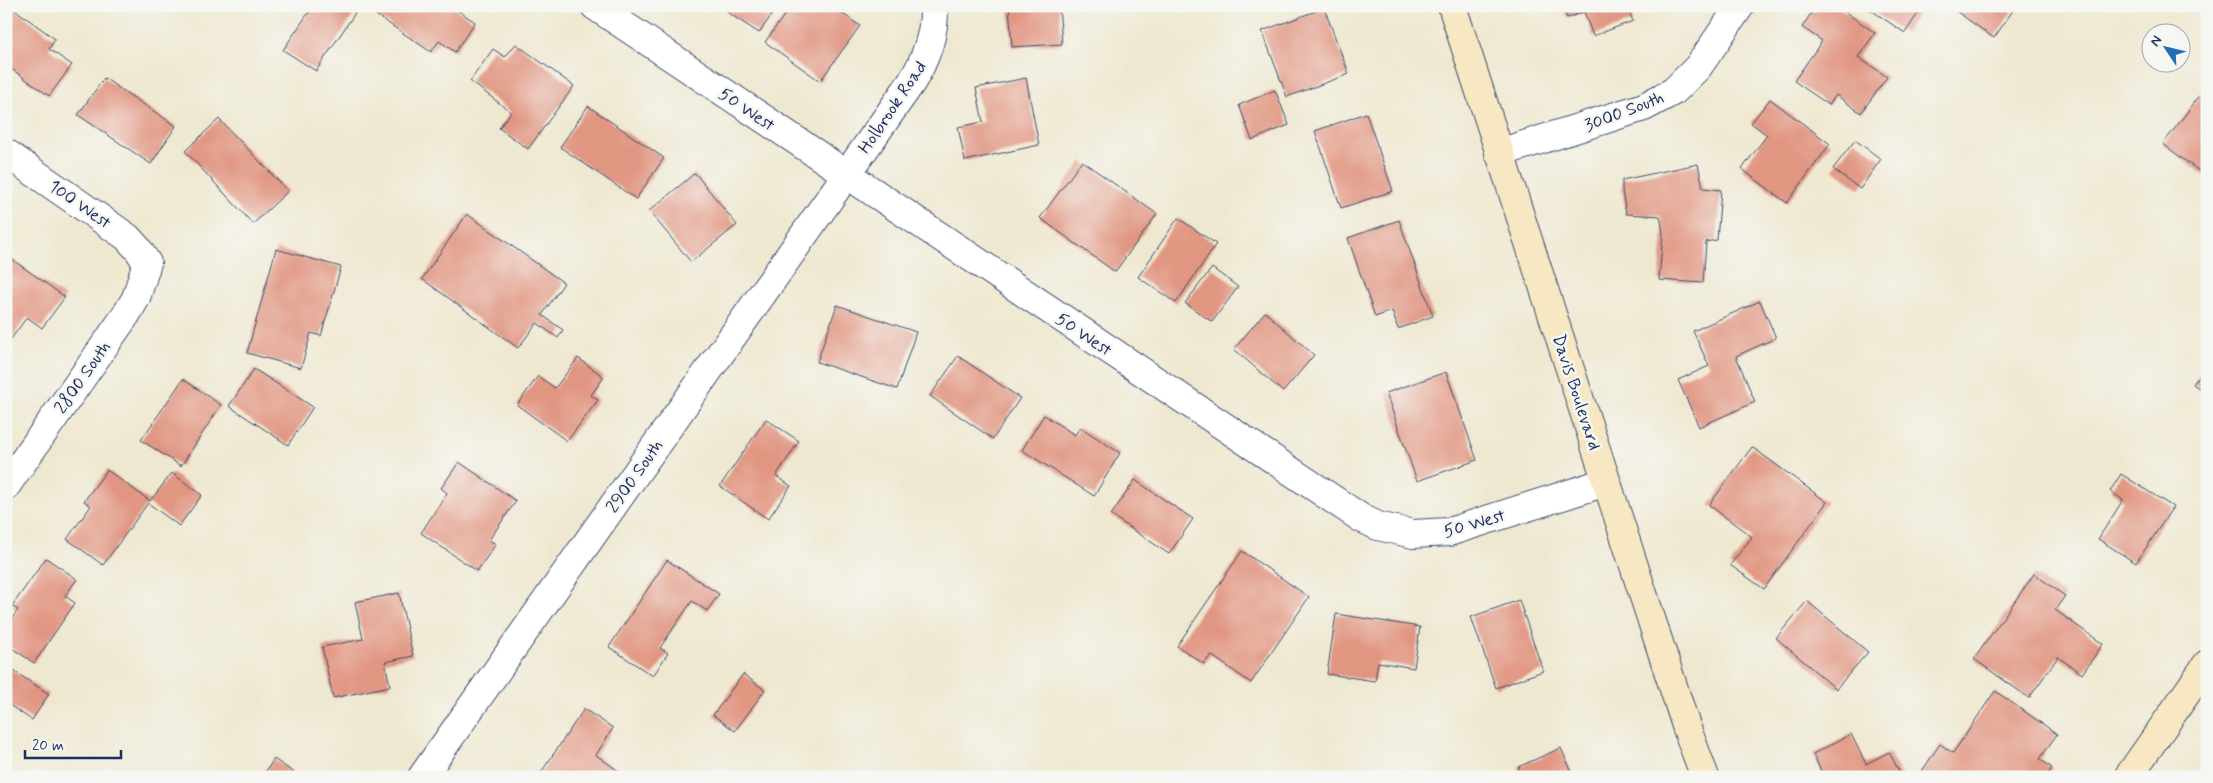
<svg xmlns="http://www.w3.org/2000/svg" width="2213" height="783" font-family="Mynerve,sans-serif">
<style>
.building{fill:#e19682}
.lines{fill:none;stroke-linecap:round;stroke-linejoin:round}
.street-casing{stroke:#3b4b6f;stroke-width:30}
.secondary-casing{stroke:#3b4b6f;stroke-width:30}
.street{stroke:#fff;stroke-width:28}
.secondary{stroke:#f7e8c3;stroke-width:28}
.labels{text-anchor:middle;stroke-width:5;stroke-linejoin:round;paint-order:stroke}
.street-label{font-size:18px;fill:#1b2f5e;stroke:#f6f6f2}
</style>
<rect width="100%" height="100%" fill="#f6f6f2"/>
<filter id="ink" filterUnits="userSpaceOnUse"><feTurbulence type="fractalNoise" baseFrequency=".02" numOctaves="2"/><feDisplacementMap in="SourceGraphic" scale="10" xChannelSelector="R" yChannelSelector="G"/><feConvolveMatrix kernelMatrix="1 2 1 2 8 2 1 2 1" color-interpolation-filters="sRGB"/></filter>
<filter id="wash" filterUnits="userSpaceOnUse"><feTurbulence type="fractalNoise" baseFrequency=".0096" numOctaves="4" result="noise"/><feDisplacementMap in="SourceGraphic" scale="20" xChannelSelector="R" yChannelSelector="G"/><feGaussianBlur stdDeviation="1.12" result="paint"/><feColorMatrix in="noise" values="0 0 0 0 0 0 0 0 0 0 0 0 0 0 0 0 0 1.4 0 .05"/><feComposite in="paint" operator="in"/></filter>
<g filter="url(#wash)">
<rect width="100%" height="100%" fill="#efe8d0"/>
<g id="blocks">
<g class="building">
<path d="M6 6H10L55 39 49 49 72 65 49 96 6 65Z"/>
<path d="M313 6H345L355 13 316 71 283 50Z"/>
<path d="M382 6H451L475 22 455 52 439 41 431 52 376 15Z"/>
<path d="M731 6H778L759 33 727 12Z"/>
<path d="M791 6H832L860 26 820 81 765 42Z"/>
<path d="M1009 6H1059L1062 44 1012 47Z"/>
<path d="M1562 6H1627L1633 21 1593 36 1584 12 1567 18Z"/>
<path d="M1816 6H1837L1875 33 1858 57 1887 77 1861 113 1836 95 1829 105 1794 81 1822 41 1802 27Z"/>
<path d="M1865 6H1923L1905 33Z"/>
<path d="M1956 6H2016L1994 38 1953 9Z"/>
<path d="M1324 8 1349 74 1287 97 1262 31Z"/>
<path d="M516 44 574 86 528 149 499 128 511 112 470 81 493 49 505 57Z"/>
<path d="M104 78 176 126 151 164 78 115Z"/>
<path d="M1026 78 1039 145 965 161 958 127 983 122 976 88Z"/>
<path d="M2207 86V177L2163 144Z"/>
<path d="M1275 90 1289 125 1252 140 1239 105Z"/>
<path d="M1770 99 1830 144 1787 203 1742 169 1767 135 1751 123Z"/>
<path d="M588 106 664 158 636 199 560 147Z"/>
<path d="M1366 113 1393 191 1341 208 1315 131Z"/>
<path d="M219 119 288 191 253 224 185 151Z"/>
<path d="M1855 140 1881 159 1860 189 1833 169Z"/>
<path d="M1082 161 1157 214 1115 272 1040 218Z"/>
<path d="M1698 164 1703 188 1721 190 1717 240 1706 242 1703 283 1659 280 1663 232 1660 216 1626 214 1622 191V180Z"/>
<path d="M695 173 737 225 691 262 649 211Z"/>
<path d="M467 214 564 283 542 315 563 330 558 338 537 323 518 348 422 279Z"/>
<path d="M1178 218 1216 244 1176 303 1138 277Z"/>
<path d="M1399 220 1433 316 1398 329 1392 311 1375 317 1348 238Z"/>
<path d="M276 249 341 267 321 336 311 333 301 368 247 353Z"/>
<path d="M6 255 65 297 42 328 27 317 6 346Z"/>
<path d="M1212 268 1238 287 1212 322 1185 303Z"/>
<path d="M1760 301 1776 338 1736 356 1755 402 1699 427 1678 380 1709 366 1693 331Z"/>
<path d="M837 305 916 332 897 389 817 362Z"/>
<path d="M1265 312 1314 355 1283 392 1234 349Z"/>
<path d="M958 356 1020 398 993 439 930 396Z"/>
<path d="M578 358 604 377 591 395 598 400 567 441 517 405 538 376 555 388Z"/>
<path d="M2207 366V393L2193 384Z"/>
<path d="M254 369 313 407 288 445 229 406Z"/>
<path d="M1446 372 1477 460 1417 481 1386 393Z"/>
<path d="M183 379 221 405 181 466 141 440Z"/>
<path d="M1044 415 1075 435 1080 427 1120 453 1094 496 1022 450Z"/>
<path d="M766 419 799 441 776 476 791 486 768 519 720 486Z"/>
<path d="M1752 447 1827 502 1764 589 1730 565 1752 537 1709 505Z"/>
<path d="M459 462 516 501 489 540 496 544 477 571 421 533 447 493 441 488Z"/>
<path d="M107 470 150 501 172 473 202 495 179 526 148 503 103 565 67 539 91 506 84 501Z"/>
<path d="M2121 474 2173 507 2136 563 2098 539 2123 500 2110 491Z"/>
<path d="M1135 480 1193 519 1169 554 1111 515Z"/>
<path d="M1242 551 1309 597 1251 683 1211 655 1204 664 1177 646Z"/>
<path d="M46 558 77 579 65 596 75 603 34 663 6 644V627L18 610 12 606Z"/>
<path d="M667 560 719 594 707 611 692 601 660 648 668 653 653 676 609 647Z"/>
<path d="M2034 574 2065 596 2055 610 2103 644 2082 674 2058 657 2029 698 1974 659Z"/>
<path d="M399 593 413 656 385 662 390 686 333 698 322 647 363 639 355 602Z"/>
<path d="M1519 600 1543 671 1496 688 1471 617Z"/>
<path d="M1807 601 1868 652 1836 689 1776 638Z"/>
<path d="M1336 614 1420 627 1414 668 1378 662 1375 681 1327 674Z"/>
<path d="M6 666 49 694 32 720 6 703Z"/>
<path d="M743 674 765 690 735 731 713 715Z"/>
<path d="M1995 691 2057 734 2040 759 2052 768 2046 777H1924L1920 774 1940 744 1953 753Z"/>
<path d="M584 709 613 728 596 755 627 777H538Z"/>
<path d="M1851 734 1866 764 1889 752 1902 777H1824L1813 754Z"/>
<path d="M1561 748 1574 777H1523L1518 767Z"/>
<path d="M274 759 300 777H262Z"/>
</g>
</g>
</g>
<g filter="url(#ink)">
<use href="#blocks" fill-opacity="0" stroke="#3b4b6f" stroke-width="1"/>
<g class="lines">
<g class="street-casing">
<g id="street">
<path d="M595 6 1361 518 1378 526 1413 534 1449 532 1606 482"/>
<path d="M6 153 127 237 138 249 147 263 136 298 126 315 6 486"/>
<path d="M1499 153 1644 107 1674 91 1698 67 1740 6"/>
<path d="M422 777 911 83C926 59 935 35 934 6"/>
</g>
</g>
<g class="secondary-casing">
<g id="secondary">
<path d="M1452 6 1686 726 1705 777"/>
<path d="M2128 777 2207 664"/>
</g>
</g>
<use href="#street" class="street"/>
<use href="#secondary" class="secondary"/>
</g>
</g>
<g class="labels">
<g class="street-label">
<text transform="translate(892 107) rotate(-56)" y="6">Holbrook Road</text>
<text transform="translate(747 109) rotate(34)" y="6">50 West</text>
<text transform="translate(1624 111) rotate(-21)" y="6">3000 South</text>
<text transform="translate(80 204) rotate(35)" y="6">100 West</text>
<text transform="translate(1084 334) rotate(34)" y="6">50 West</text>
<text transform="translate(82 377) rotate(-55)" y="6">2800 South</text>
<text transform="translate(1577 392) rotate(72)" y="6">Davis Boulevard</text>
<text transform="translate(634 476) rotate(-55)" y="6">2900 South</text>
<text transform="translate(1474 523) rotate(-16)" y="6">50 West</text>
</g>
</g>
<rect width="2213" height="783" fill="none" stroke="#f6f6f2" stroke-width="25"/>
<g transform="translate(2166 48) rotate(305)"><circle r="24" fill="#f6f6f2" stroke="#9ea6b7"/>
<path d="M0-4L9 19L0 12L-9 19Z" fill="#1f6fb2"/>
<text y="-8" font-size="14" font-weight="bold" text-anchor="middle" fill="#1b2f5e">N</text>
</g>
<path d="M25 750v8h96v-8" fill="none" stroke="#1b2f5e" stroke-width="2.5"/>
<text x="32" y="750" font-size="15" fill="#1b2f5e" stroke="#f6f6f2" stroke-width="4" paint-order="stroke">20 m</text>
</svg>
